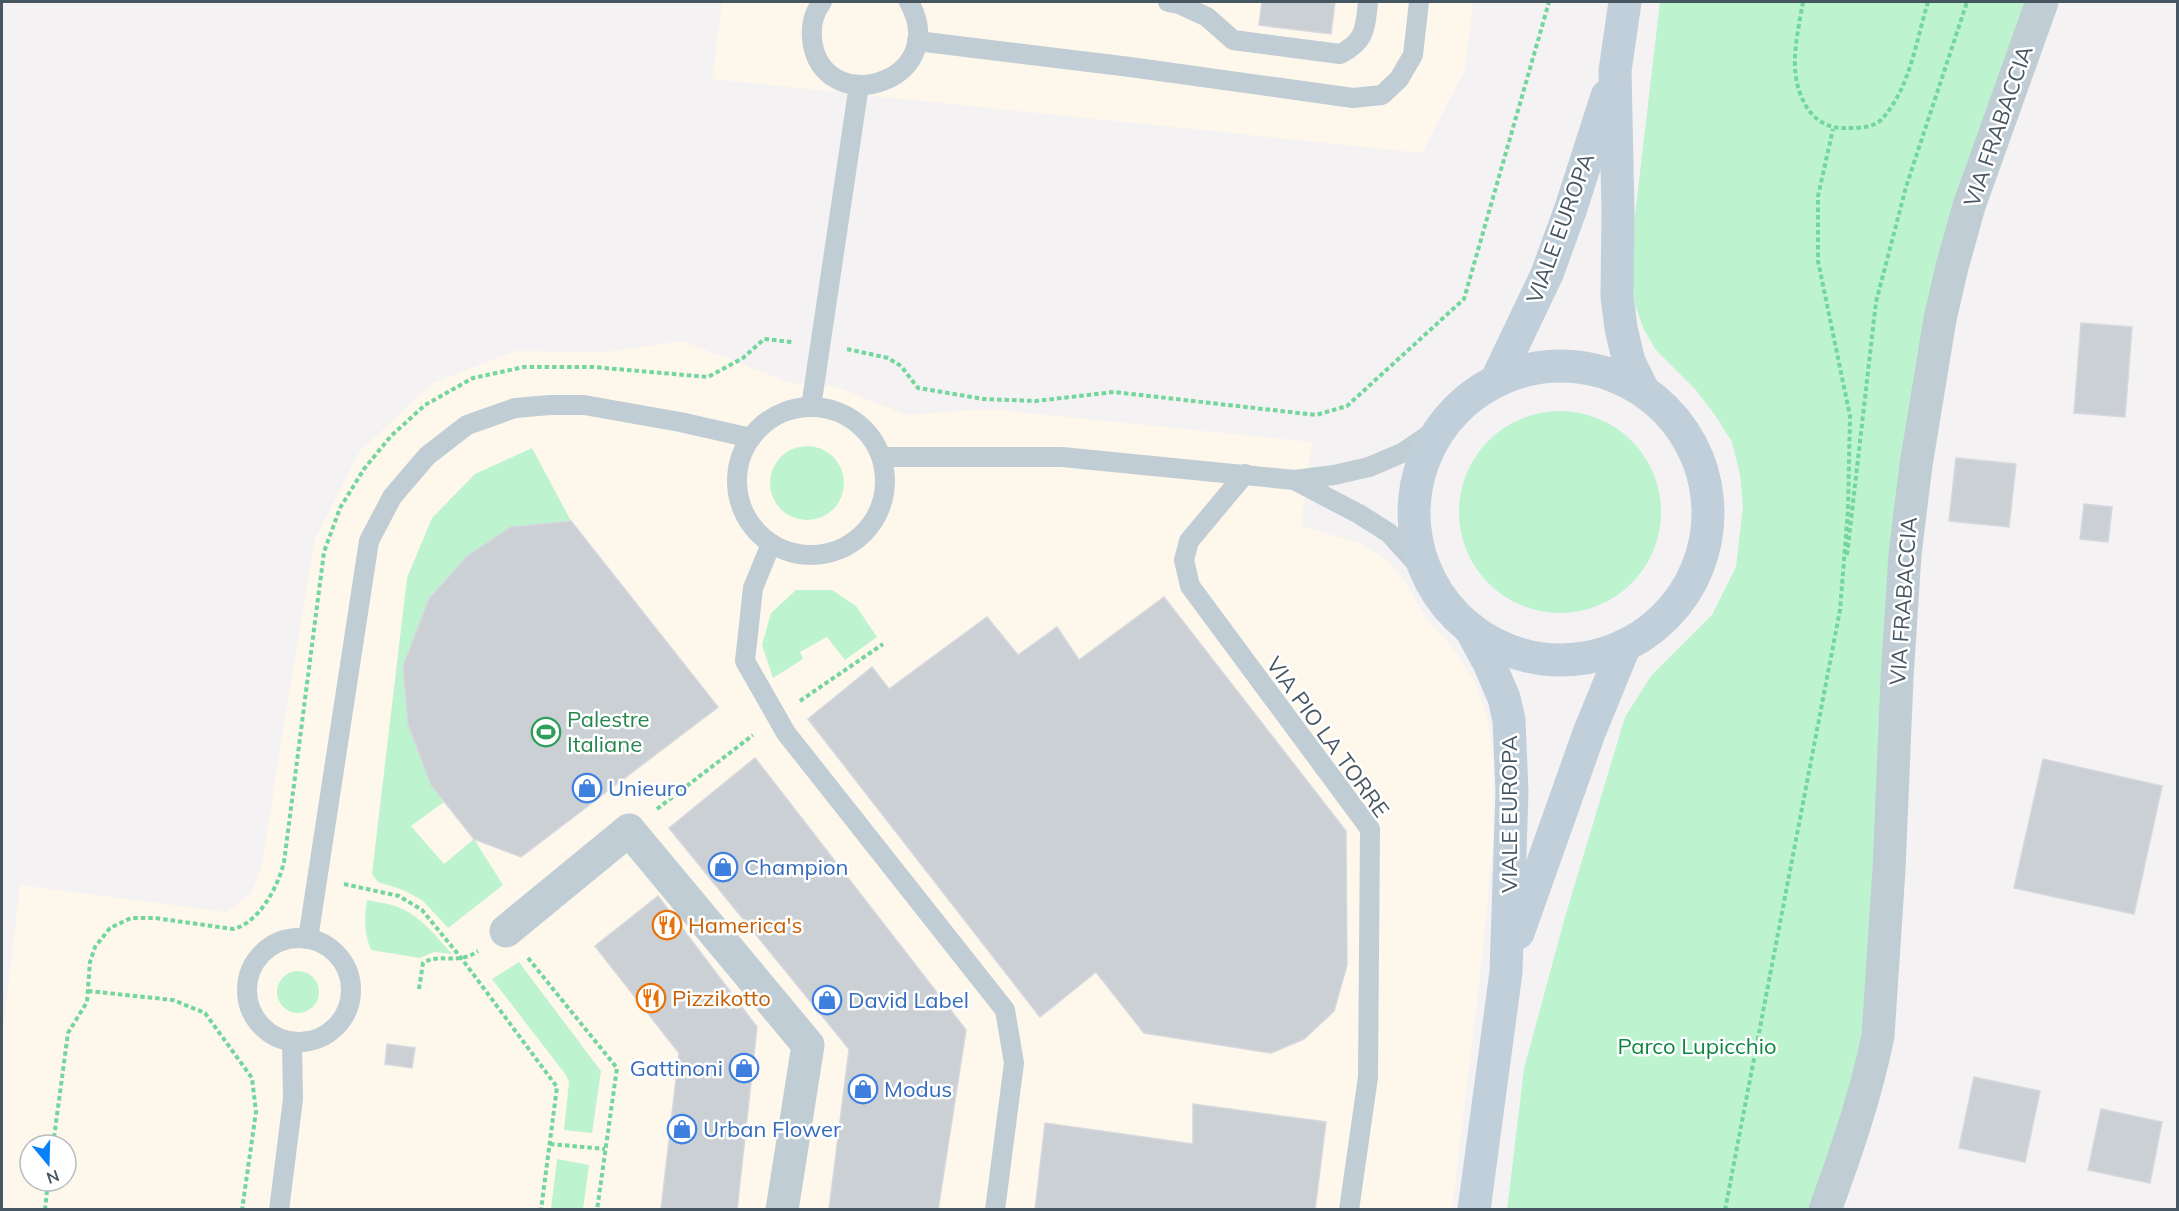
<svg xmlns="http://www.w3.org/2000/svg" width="2179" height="1211" font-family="Mulish,sans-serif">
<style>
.commercial{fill:#fef7ec;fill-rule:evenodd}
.green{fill:#bdf4cf}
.building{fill:#cbd0d4;stroke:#d5d8de;stroke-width:1.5}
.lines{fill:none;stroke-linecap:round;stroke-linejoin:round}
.path{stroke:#72d69d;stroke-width:4;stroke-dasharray:4.5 3;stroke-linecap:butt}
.lane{stroke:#c1cdd4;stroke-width:20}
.street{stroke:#c1cdd4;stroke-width:33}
.secondary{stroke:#c1cfda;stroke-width:33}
.labels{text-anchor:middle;stroke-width:5;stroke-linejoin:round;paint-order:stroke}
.street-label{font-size:22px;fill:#475761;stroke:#fff}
.leisure-label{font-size:22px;fill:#27864d;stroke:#fff;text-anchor:start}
.shop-label{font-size:22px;fill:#366cbe;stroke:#fff;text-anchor:start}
.food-label{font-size:22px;fill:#c56008;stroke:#fff;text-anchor:start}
.park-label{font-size:22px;fill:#0e8641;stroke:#fff}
</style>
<rect width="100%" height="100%" fill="#f4f2f2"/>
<g class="commercial">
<path d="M722 2H1473L1465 70 1422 153 712 79Z"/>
<path d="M682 341 791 383 837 387 906 415 990 409 1312 442 1301 526 1360 543 1386 559 1407 584 1425 618 1450 644 1473 678 1487 715 1493 758V842L1481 969 1452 1209 2 1210V1037L20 885 226 912 251 893 261 868 314 541 360 451 433 383 515 351 607 352ZM30 1145H66V1181H30Z"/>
</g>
<g class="green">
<path d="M1660 2H2027L1964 188 1866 1017 1854 1084 1813 1209 1507 1210 1524 1069 1565 917 1625 717 1651 676 1712 615 1736 567 1743 506 1740 474 1732 442 1715 415 1695 389 1656 350 1644 330 1635 305 1632 280 1633 232Z"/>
<circle cx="1560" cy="512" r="101"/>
<circle cx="807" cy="483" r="37"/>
<path d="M532 448 571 521 511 527 467 556 429 599 403 666 408 724 431 785 444 802 411 826 444 864 474 839 503 885 448 928 422 900 403 890 378 882 372 874 407 578 432 518 475 474Z"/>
<path d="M796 590H832L856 606 877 637 845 660 827 637 800 652 803 659 773 678 762 645 771 613Z"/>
<path d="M367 900C376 902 386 903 395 906 419 914 436 936 452 954L434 952 420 958 371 950C364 932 364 918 367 900Z"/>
<path d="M519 962 601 1071 592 1133 564 1130 569 1082 566 1075 492 979Z"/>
<circle cx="298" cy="992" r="21"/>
<path d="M557 1159 589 1165 583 1209H551Z"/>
</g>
<g class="building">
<path d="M1262 2H1335L1331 34 1259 25Z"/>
<path d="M2081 323 2132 327 2125 417 2074 413Z"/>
<path d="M1956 458 2016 464 2009 527 1949 521Z"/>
<path d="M2084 504 2112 507 2108 542 2080 539Z"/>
<path d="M571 521 718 707 521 857 474 839 431 785 408 724 403 666 429 599 467 556 511 527Z"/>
<path d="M1164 597 1346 831 1347 965 1334 1011 1304 1039 1271 1053 1144 1033 1096 972 1040 1017 808 719 872 667 889 689 987 617 1018 655 1057 627 1079 660Z"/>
<path d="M755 758 966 1030 938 1210H829L849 1049 669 828Z"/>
<path d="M2043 759 2162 786 2134 914 2014 888Z"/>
<path d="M658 896 757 1027 737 1210H661L679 1053 595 946Z"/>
<path d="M387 1044 415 1048 412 1068 385 1064Z"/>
<path d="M1974 1077 2040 1091 2025 1162 1959 1148Z"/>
<path d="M1193 1104 1326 1122 1315 1210H1035L1045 1123 1193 1144Z"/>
<path d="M2101 1109 2162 1122 2150 1183 2088 1170Z"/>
</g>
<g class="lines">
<g class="path">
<path d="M1803 2C1800 19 1796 38 1795 56 1793 89 1808 130 1846 128 1856 128 1873 128 1881 120 1910 89 1916 41 1928 2"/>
<path d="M847 349 888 358 901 366 918 388 984 399 1036 401 1114 392 1316 415 1347 406 1464 299 1549 2"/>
<path d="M1847 555 1876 302 1906 187 1967 2"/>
<path d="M800 701 883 644"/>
<path d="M657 809 753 735"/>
<path d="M344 884 399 896 422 910 462 959 557 1087 541 1210"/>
<path d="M528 958 617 1068 597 1210"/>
<path d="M419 989 423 963C440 952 457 966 478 951"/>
<path d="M88 991 173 1000 205 1013 252 1078 256 1112 242 1210"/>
<path d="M550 1144 605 1149"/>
<path d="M53 1145 68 1033 87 1002 90 962 95 947 110 928 131 918H155L233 929C259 923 278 887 284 862L324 552 340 508 364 469 391 436 425 405 473 378 524 367H593L708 377 743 358 764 339 792 342"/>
<path d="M45 1210 48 1181"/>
<path d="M1725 1210 1840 610 1848 510 1850 416 1818 261V196L1833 129"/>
</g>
<g class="lane">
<path d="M822 2C812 15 810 30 813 46 830 120 952 79 909 2"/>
<path d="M1168 2 1179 4 1207 17 1233 40 1340 54C1366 41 1365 28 1368 2"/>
<path d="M917 41 1130 67 1353 98 1382 95 1399 79 1413 55 1419 2"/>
<path d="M811 407 859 85"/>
<circle cx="811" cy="481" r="74"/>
<path d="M882 457H1062L1294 480 1334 475 1369 467 1402 453 1442 426"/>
<path d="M1245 474 1189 541 1184 560 1190 586 1370 829 1368 1077 1349 1210"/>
<path d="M1294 480 1359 514 1389 533 1429 577"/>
<path d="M771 544 753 588 745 661 786 733 1005 1010 1014 1063 995 1210"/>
<circle cx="299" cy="990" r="52"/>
<path d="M308 939 369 541 392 497 427 456 467 425 515 408 550 405H584L680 422 751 438"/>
<path d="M279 1210 293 1099 292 1042"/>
</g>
<g class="street">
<path d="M506 931 629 830 808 1045 782 1210"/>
<path d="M1825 1210C1846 1153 1866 1095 1878 1036L1889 869 1897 678 1905 554 1916 465 1940 319 1952 267 1969 206 2042 2"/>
</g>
<g class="secondary">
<path d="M1625 2 1615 71 1618 212 1617 296 1621 328 1629 362 1643 390"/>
<circle cx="1561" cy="513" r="147"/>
<path d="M1496 381 1547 274 1571 208 1607 96"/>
<path d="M1470 628 1489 663 1504 698 1509 720 1512 792 1506 972 1474 1210"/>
<path d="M1518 933 1589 733 1625 645"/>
</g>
</g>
<defs>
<g id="stadium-ring" transform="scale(1.5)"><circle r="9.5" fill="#fff" stroke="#2e9e5b" stroke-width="1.5"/><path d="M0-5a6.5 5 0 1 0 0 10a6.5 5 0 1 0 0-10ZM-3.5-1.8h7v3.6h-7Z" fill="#2e9e5b"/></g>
<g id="shop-ring" transform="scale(1.5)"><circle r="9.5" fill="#fff" stroke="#3f7fe0" stroke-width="1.5"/><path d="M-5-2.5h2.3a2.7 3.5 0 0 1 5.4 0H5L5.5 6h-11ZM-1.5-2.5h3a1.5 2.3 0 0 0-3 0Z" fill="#3f7fe0"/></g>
<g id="restaurant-ring" transform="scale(1.5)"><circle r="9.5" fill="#fff" stroke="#e8710a" stroke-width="1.5"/><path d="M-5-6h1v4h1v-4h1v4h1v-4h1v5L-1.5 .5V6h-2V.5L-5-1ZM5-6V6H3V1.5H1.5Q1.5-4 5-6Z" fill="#e8710a"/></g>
</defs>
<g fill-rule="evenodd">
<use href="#stadium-ring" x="546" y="732"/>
<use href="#shop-ring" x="587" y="788"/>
<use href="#shop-ring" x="723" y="867"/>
<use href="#restaurant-ring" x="667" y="925"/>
<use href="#restaurant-ring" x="651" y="998"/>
<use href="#shop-ring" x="827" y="1000"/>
<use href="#shop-ring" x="744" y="1068"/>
<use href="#shop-ring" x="863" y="1089"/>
<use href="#shop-ring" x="682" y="1129"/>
</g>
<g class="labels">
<g class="street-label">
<text transform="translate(1998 126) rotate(-71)" y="8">VIA FRABACCIA</text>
<text transform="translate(1560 228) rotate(-70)" y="8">VIALE EUROPA</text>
<text transform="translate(1903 601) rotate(-86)" y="8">VIA FRABACCIA</text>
<text transform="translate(1328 737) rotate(54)" y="8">VIA PIO LA TORRE</text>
<text transform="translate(1509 814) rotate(-90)" y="8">VIALE EUROPA</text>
</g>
<g class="leisure-label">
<text x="567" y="727">Palestre<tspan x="567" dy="25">Italiane</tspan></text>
</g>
<g class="shop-label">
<text x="608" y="796">Unieuro</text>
<text x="744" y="875">Champion</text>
<text x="848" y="1008">David Label</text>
<text x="723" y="1076" text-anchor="end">Gattinoni</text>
<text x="884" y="1097">Modus</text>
<text x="703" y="1137">Urban Flower</text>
</g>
<g class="food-label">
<text x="688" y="933">Hamerica's</text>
<text x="672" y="1006">Pizzikotto</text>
</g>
<g class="park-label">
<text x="1697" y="1054">Parco Lupicchio</text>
</g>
</g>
<rect width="2179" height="1211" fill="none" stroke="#475761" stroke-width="6"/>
<g transform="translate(48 1163) rotate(161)"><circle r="28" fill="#ffffff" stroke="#b5bcc0" stroke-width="1.5"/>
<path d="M0-4.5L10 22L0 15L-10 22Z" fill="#0881f8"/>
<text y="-9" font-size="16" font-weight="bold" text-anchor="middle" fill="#475761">N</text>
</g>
</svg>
